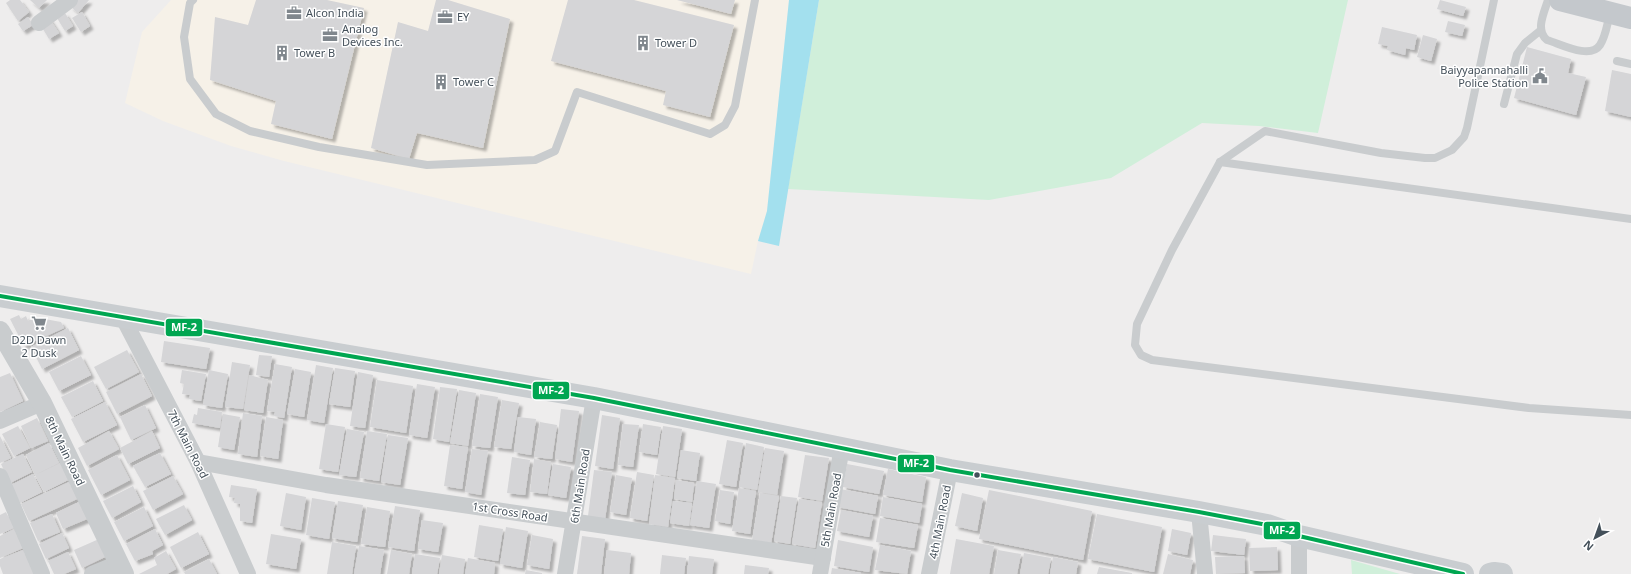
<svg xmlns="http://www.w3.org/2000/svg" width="1631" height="574" font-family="'Noto Sans',sans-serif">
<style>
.commercial{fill:#f6f1e8}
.green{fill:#d0efda}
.water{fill:#a3e0ee}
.building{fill:#d5d5d7;filter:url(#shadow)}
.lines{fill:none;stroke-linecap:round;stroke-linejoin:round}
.service{stroke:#c9ccce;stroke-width:8}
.minor{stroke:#c9ccce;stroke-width:16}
.tertiary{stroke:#c9ccce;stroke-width:20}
.secondary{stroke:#c9cdd0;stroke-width:22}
.primary{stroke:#c4c8cc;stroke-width:22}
.bus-1-casing{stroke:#fff;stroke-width:7}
.bus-1{stroke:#00a651;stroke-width:4}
.bus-dot{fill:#44505a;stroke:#fff;stroke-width:1.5}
.labels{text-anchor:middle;stroke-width:3;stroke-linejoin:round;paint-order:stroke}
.poi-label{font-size:11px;fill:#44505a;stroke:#fff;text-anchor:start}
.street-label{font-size:11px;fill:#44505a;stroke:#fff}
.line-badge{stroke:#fff;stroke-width:1.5}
.badge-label{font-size:11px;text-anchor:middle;font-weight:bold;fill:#fff}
</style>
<defs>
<filter id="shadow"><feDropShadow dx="3.5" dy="3.5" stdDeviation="1" flood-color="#0004"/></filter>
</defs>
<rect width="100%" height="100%" fill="#eeeded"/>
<path class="commercial" d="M171 0H789L767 211 758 241 751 274 284 161 231 146 163 121 125 103 142 32Z"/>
<g class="green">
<path d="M819 0H1348L1318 133 1259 126 1202 123 1111 178 989 200 788 189Z"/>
<path d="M1351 560 1400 574H1352Z"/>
</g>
<path class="water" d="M789 0H819L779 246 758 241 767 211Z"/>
<g class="building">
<path d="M10 0H20L29 12 18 21 6 3Z"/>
<path d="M30 0H47L39 8Z"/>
<path d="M76 0H89L78 13 70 6Z"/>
<path d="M256 0H327L364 8 332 139 271 124 276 101 210 80 215 17 248 25Z"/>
<path d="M436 0H448L510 19 483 148 417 133 409 159 371 148 398 22 428 31Z"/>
<path d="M568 0H634L734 25 710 117 663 105 666 91 551 61Z"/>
<path d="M677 0H735L731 14Z"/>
<path d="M1440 0 1466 7 1463 16 1437 9Z"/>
<path d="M82 12 90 26 81 32 72 18Z"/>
<path d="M65 13 73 26 65 31 57 18Z"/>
<path d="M28 17 33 25 23 31 18 24Z"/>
<path d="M49 18 59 33 49 39 40 24Z"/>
<path d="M1448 21 1465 25 1462 36 1445 32Z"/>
<path d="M1382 27 1417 35 1414 50 1406 48 1405 55 1387 50 1388 46 1378 44Z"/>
<path d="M1423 35 1437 39 1431 61 1417 57Z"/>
<path d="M1527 47 1571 59 1568 73 1586 77 1576 115 1514 98Z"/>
<path d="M1612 70 1631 74V117L1605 111Z"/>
<path d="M19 315 21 319 26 316 28 321 34 317 61 322 64 328 24 346 10 319Z"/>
<path d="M68 328 79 350 42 369 31 347Z"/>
<path d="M164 341 210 348 206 369 161 362Z"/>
<path d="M127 350 139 372 106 389 94 367Z"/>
<path d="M259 355 272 356 269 377 256 375Z"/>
<path d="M81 356 91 375 59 391 49 372Z"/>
<path d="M232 362 250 365 243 409 225 407Z"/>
<path d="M275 364 292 367 284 418 274 416 275 412 267 411Z"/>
<path d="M316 365 333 368 324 423 307 420Z"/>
<path d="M335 368 355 371 350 407 329 404Z"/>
<path d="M295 369 311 372 304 417 287 414Z"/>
<path d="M182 370 206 374 201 401 189 399 190 395 182 394 184 384 180 383Z"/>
<path d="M209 370 228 374 222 408 203 405Z"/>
<path d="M358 372 373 375 365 428 350 426Z"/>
<path d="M10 373 23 401 0 412V377Z"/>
<path d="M141 374 152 396 117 414 106 392Z"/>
<path d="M249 375 268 380 263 413 244 410Z"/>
<path d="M377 380 413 386 406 433 370 427Z"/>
<path d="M93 381 103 401 72 417 61 397Z"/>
<path d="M417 384 435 387 427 438 409 435Z"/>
<path d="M440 387 457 389 449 442 433 439Z"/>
<path d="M459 390 476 393 468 446 450 443Z"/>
<path d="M480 394 498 397 490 448 472 446Z"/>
<path d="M502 400 519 403 511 449 494 447Z"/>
<path d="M105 402 117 425 83 442 71 419Z"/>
<path d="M145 405 156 428 131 440 120 417Z"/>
<path d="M198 408 222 412 220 428 192 423 194 414 197 415Z"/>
<path d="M561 409 579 411 572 462 555 459Z"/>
<path d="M243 413 262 416 257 457 238 454Z"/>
<path d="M223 414 240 417 234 450 218 447Z"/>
<path d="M602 415 620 418 613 469 595 466Z"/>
<path d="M266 417 283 420 278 459 260 456Z"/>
<path d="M518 417 536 419 531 455 514 452Z"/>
<path d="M37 418 48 441 31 448 21 426Z"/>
<path d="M540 422 557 425 552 459 534 457Z"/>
<path d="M326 424 345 427 338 472 319 469Z"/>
<path d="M623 424 639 425 633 467 618 465Z"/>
<path d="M643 424 661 427 657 455 639 452Z"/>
<path d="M18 426 30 448 14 456 2 434Z"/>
<path d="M663 426 682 429 675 477 656 474Z"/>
<path d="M347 429 364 432 356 477 339 475Z"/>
<path d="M109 431 119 449 87 466 78 448Z"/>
<path d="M152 431 160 448 128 464 120 448Z"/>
<path d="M367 431 387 434 379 481 360 478Z"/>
<path d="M388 435 408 438 400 485 381 482Z"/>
<path d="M0 436 11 458 0 463Z"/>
<path d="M727 440 743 443 736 487 719 484Z"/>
<path d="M49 443 59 463 35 475 26 455Z"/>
<path d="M746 443 764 447 757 490 739 487Z"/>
<path d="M450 445 468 447 462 489 444 486Z"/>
<path d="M765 448 784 451 777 495 758 492Z"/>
<path d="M472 449 488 451 481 495 465 492Z"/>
<path d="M681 450 700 453 696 481 677 478Z"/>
<path d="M160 453 171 474 145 487 133 466Z"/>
<path d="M23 454 32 472 10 483 1 464Z"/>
<path d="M117 455 130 480 101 495 88 470Z"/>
<path d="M805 455 829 458 822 501 798 497Z"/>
<path d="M512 457 530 460 525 495 507 493Z"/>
<path d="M534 459 551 462 547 494 530 492Z"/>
<path d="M60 463 68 480 44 492 35 475Z"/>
<path d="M553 464 571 467 566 498 548 495Z"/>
<path d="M847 464 884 471 879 494 843 487Z"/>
<path d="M888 469 926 477 922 502 883 495Z"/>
<path d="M594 470 612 472 605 519 588 516Z"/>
<path d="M637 472 654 475 647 521 630 518Z"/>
<path d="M33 474 42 492 20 503 11 485Z"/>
<path d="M616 475 632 478 626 515 610 512Z"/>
<path d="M655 475 675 478 668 527 649 524Z"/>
<path d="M173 476 183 494 153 510 143 491Z"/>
<path d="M676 480 694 483 692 502 674 499Z"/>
<path d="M697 481 716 484 709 528 690 525Z"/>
<path d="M69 482 77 499 29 521 21 504Z"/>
<path d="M231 485 257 489 252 523 240 521V504L234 503 235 498 229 497Z"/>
<path d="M133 486 141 502 112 518 103 501Z"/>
<path d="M739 488 756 491 750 534 732 531Z"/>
<path d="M840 489 878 496 875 514 837 507Z"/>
<path d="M720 490 734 492 730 524 715 521Z"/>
<path d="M989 490 1092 511 1083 560 979 539Z"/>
<path d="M286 493 306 497 301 530 280 526Z"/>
<path d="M760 493 779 496 771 544 752 541Z"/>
<path d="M962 493 983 498 977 531 955 526Z"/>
<path d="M781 496 797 498 790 544 774 541Z"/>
<path d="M883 497 922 504 919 523 880 516Z"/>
<path d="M312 498 335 502 329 539 306 535Z"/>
<path d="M799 499 822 502 815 548 792 544Z"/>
<path d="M338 501 363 505 357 542 332 538Z"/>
<path d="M673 501 692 503 689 526 670 523Z"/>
<path d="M79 502 87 519 63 529 56 513Z"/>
<path d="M184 505 192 520 165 535 156 519Z"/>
<path d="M395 506 420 510 414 551 388 547Z"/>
<path d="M144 507 153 526 124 541 114 522Z"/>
<path d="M367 507 390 511 385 547 361 544Z"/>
<path d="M841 510 873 516 869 537 837 531Z"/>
<path d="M6 512 14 528 0 534V515Z"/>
<path d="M52 514 60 532 38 541 30 523Z"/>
<path d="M1097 514 1162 527 1154 572 1088 559Z"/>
<path d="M880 518 918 525 914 548 876 542Z"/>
<path d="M422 520 443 523 438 552 418 549Z"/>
<path d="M479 525 503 529 498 561 474 557Z"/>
<path d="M506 527 528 531 522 568 500 564Z"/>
<path d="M14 529 23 548 0 558V536Z"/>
<path d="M155 529 163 545 152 551 153 554 135 561 126 544Z"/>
<path d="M1172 529 1191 533 1187 555 1168 551Z"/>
<path d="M198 532 209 554 181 568 170 547Z"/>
<path d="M62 533 69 548 46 559 39 544Z"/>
<path d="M271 534 301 539 296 569 266 564Z"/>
<path d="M532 535 553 539 549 569 527 565Z"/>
<path d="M1213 535 1246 539 1244 555 1211 551Z"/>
<path d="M582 536 605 539 601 574H577Z"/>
<path d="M99 539 107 556 82 568 74 550Z"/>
<path d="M956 539 994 546 989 574H950Z"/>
<path d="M838 540 873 547 869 572 834 566Z"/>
<path d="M332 542 356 546 352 574H327Z"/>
<path d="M880 545 911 551 907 574 875 570Z"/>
<path d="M359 546 384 550 380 574H354Z"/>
<path d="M1277 547 1278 570 1250 571 1249 548Z"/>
<path d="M23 550 34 574H3L0 566V559Z"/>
<path d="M391 550 412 554 409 574H387Z"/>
<path d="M607 550 631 553 629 574H604Z"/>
<path d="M998 550 1021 554 1017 574H994Z"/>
<path d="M166 551 176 569 167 574H139L157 565 154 558Z"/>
<path d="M68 552 76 569 64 574H54L48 561Z"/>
<path d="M1024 553 1051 558 1048 574H1020Z"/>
<path d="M415 554 440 558 437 574H412Z"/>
<path d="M1168 554 1193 560 1190 574H1163Z"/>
<path d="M442 555 465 559 463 574H439Z"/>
<path d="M662 555 686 558 684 574H660Z"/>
<path d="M689 556 714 559 712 574H687Z"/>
<path d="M1244 556 1245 573 1216 574 1215 557Z"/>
<path d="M1053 557 1078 562 1076 574H1050Z"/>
<path d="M468 558 495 563 494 574H465Z"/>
<path d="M209 559 217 574H185L184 572Z"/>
<path d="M745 565 769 568 768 574H744Z"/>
<path d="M1099 567 1132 573V574H1097Z"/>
<path d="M832 568 861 573V574H831Z"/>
<path d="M526 570 542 573V574H525Z"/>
</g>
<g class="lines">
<g class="service">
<path d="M193 0 190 3 184 37 190 79 216 114 250 131 319 147 427 165 535 160 555 151 577 92 710 134 725 125 735 106 755 0"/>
<path d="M1494 0 1467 128 1464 137 1452 150 1435 158H1425L1381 153 1265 131 1220 162 1172 250 1137 324 1135 345 1141 355 1152 360 1529 408 1631 415"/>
<path d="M1548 0C1544 13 1535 30 1547 40 1561 44 1590 60 1600 45 1606 36 1607 24 1610 14"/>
<path d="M1617 61 1631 64"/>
<path d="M1504 104 1517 54 1525 43 1541 30"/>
<path d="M1220 162 1631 219"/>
</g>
<g class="minor">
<path d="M39 23 70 0"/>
<path d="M122 316 198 462 248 574"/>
<path d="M0 421 42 403"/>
<path d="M198 462 326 485 823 558"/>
<path d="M0 476 42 574"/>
<path d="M1199 512 1205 574"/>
<path d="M92 574 119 563"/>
<path d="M565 574 594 398"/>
<path d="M820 574 842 447"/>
<path d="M929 574 950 470"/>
<path d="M1299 574V536"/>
</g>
<path class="tertiary" d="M0 331 42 403 124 574"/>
<g class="secondary">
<path d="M0 296 594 398 950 470 1199 512 1267 525 1299 536 1463 574"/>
<path d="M1490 574 1494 573 1502 574"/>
</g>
<path class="primary" d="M1560 0 1631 18"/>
<g class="bus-1-casing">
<path id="bus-1" d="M0 296 594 398 950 470 1199 512 1267 525 1299 536 1463 574"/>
</g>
<use href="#bus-1" class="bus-1"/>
</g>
<defs>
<g id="office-bare" transform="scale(1.2)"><path d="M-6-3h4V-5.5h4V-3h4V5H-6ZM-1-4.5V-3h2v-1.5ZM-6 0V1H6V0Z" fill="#80878d" stroke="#fff" stroke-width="2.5" paint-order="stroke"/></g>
<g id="building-bare" transform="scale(1.2)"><path d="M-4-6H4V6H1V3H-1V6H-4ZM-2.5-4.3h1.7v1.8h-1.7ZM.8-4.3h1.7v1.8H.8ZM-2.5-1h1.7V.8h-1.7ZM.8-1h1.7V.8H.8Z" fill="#80878d" stroke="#fff" stroke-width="2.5" paint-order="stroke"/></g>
<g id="civic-bare" transform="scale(1.2)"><path d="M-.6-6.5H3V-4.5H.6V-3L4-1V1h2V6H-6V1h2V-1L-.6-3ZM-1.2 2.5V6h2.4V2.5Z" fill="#80878d" stroke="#fff" stroke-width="2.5" paint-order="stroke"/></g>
<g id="supermarket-bare" transform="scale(1.2)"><path d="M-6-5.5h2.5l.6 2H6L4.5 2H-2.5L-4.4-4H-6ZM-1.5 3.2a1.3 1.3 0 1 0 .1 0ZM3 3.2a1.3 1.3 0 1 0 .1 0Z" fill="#80878d" stroke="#fff" stroke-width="2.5" paint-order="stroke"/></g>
</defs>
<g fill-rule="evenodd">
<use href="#office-bare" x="294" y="13"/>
<use href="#office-bare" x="445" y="17"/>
<use href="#office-bare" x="330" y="35"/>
<use href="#building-bare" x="643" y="43"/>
<use href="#building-bare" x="282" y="53"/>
<use href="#civic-bare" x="1540" y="76"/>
<use href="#building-bare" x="441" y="82"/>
<use href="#supermarket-bare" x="39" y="323"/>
</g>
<circle class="bus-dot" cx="977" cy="475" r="3.5"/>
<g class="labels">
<g class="poi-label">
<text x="306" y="17">Alcon India</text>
<text x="457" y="21">EY</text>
<text x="342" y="33">Analog<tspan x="342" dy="13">Devices Inc.</tspan></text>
<text x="655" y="47">Tower D</text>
<text x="294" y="57">Tower B</text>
<text x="1528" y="74" text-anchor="end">Baiyyapannahalli<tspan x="1528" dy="13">Police Station</tspan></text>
<text x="453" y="86">Tower C</text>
<text x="39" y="344" text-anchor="middle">D2D Dawn<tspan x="39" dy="13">2 Dusk</tspan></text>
</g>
<g class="street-label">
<text transform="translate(188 444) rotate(63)" y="4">7th Main Road</text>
<text transform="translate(65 451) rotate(64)" y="4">8th Main Road</text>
<text transform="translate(580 486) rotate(-81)" y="4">6th Main Road</text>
<text transform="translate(831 510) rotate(-80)" y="4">5th Main Road</text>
<text transform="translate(510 512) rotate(9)" y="4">1st Cross Road</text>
<text transform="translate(940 522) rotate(-79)" y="4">4th Main Road</text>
</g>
</g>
<g class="line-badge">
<rect x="165" y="318" width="38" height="19" rx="4" fill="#00a651"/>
<rect x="532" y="381" width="38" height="19" rx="4" fill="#00a651"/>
<rect x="897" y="454" width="38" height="19" rx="4" fill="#00a651"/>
<rect x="1263" y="521" width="38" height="19" rx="4" fill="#00a651"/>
</g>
<g class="badge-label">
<text x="184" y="331">MF-2</text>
<text x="551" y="394">MF-2</text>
<text x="916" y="467">MF-2</text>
<text x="1282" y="534">MF-2</text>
</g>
<g transform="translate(1595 538) rotate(221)" stroke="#ffffff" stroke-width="3" paint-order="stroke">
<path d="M0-3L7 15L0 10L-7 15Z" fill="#44505a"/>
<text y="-6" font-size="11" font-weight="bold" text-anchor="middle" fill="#44505a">N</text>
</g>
</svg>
